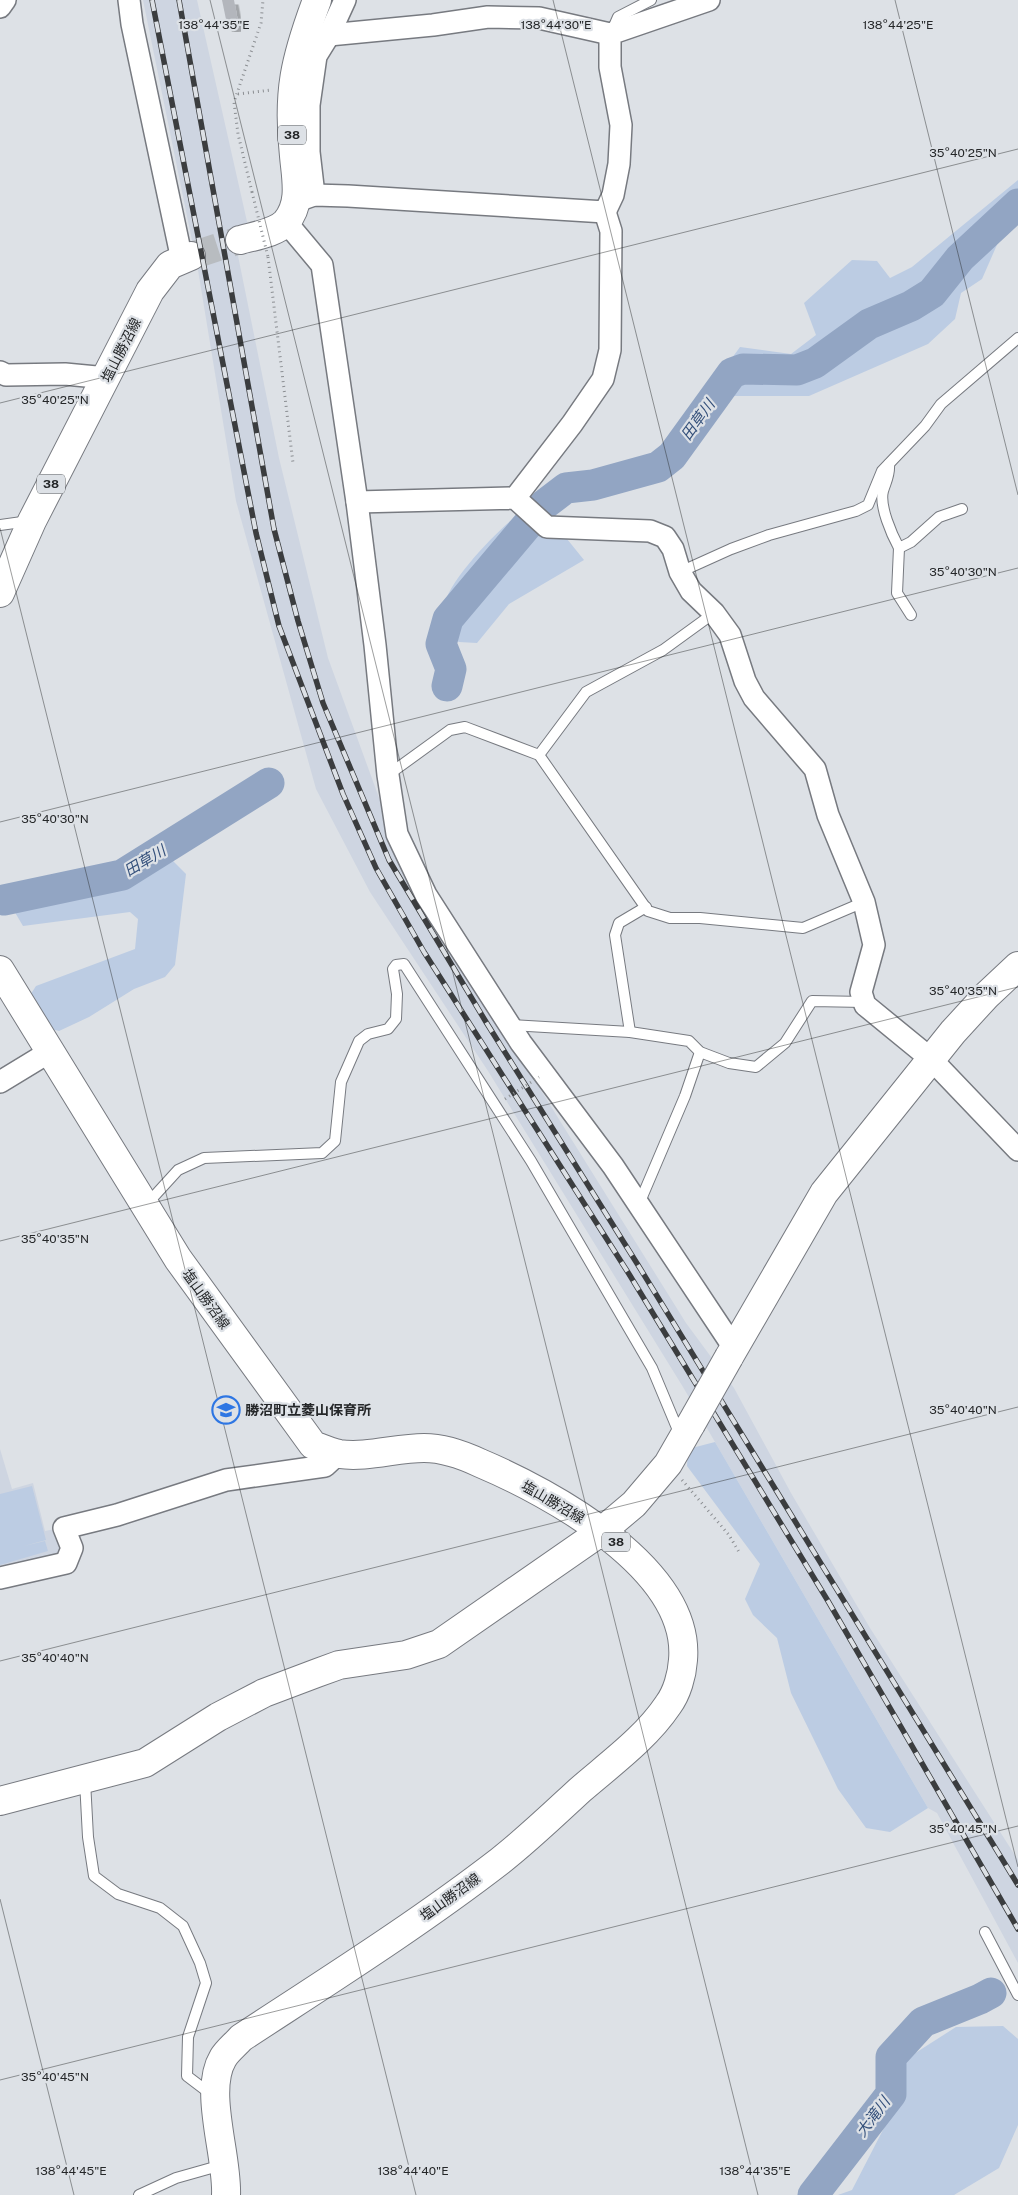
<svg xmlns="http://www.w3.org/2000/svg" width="1018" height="2195" font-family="'Public Sans','Noto Sans JP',sans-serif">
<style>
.built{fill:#ced5e1}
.green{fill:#bccce3}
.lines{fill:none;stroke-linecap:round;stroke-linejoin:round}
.river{stroke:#92a5c3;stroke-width:31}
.building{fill:#b3b6bc;filter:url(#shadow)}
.primary-tunnel{stroke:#b8bcc0;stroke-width:28;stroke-dasharray:28 14;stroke-linecap:butt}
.lane-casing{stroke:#777a80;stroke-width:12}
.street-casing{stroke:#777a80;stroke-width:24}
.secondary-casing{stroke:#777a80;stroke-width:30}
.primary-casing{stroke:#777a80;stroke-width:30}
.path{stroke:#8b8e92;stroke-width:3;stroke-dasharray:1 4;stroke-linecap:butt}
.lane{stroke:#fff;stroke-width:10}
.street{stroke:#fff;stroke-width:21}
.secondary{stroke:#fff;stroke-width:28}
.primary{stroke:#fff;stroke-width:28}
.rail-casing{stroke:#3b3d3f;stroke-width:5.5}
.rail{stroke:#dde1e6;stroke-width:4;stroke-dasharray:11;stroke-linecap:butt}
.secondary-bridge-casing{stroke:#777a80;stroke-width:30;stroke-linecap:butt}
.path-bridge{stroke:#8b8e92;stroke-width:3;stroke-dasharray:1 4;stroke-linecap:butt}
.secondary-bridge{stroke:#fff;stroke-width:28}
.ticks{fill:none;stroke:#252729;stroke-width:1;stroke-opacity:0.45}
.labels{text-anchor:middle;stroke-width:4.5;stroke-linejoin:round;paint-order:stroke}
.shield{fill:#dde1e6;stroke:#5c5f62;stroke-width:1}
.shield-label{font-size:12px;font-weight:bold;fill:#252729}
.street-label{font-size:14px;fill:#252729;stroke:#dde1e6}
.poi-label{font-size:14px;font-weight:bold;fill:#252729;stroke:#dde1e6;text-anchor:start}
.water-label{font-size:15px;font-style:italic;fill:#34507b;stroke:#dde1e6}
.ticks-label{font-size:12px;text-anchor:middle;fill:#252729;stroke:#dde1e6;stroke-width:4.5;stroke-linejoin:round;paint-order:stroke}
</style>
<defs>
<filter id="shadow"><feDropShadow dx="4.5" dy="4.5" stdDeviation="0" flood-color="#0004"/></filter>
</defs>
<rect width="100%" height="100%" fill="#dde1e6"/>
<g class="built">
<path d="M143 0H197L248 226 233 231 279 458 328 658 401 858 459 959 686 1323 734 1388 791 1493 870 1628 1018 1860V1963L937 1813 928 1808 683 1387 488 1071 370 892 316 789 236 501 198 270Z"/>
<path d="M0 1449 12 1489 33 1483 45 1531 55 1529 60 1552 58 1559 0 1573Z"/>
</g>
<g class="green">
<path d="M1018 180V220L1003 231 982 279 961 293 955 319 928 344 809 396H735L721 373 740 347 791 354 816 335 804 303 852 260 877 261 890 278 912 267Z"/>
<path d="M519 514 563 534 584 560 509 604 477 643 459 642 450 637C448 628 443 615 444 607 446 583 499 528 519 514Z"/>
<path d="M170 858 186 874 175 965 165 977 134 989 89 1017 59 1031 47 1028 27 1000 36 986 135 949 138 919 130 912 23 926 13 909 30 879 70 873 146 868Z"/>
<path d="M715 1442 928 1808 890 1832 866 1828 838 1789 791 1693 777 1638 753 1615 745 1599 760 1564 687 1466 688 1449Z"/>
<path d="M32 1486 46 1540 24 1546 45 1541 48 1551 0 1565V1494Z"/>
<path d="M1003 2026 1018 2039V2125L999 2168 954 2195H838L852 2190 901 2095 906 2059 956 2027Z"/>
</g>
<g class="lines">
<g class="river">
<path d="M447 686 451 669 441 644 448 619 545 504 566 488 593 485 658 467 672 456 732 373 743 369 797 370 815 363 869 324 911 306 932 293 960 258 1018 204"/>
<path d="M4 900 122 875 269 783"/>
<path d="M813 2195 891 2094V2057L923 2022 980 1999 991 1993"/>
</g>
</g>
<path class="building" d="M222 0H234L239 27 228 29Z"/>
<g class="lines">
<path class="primary-tunnel" d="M191 256 240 240"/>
<g class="lane-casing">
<g id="lane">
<path d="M611 33 618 17 651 0"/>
<path d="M889 464C890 475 886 481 883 491 879 506 892 535 899 548L911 542 939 517 962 509"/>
<path d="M0 525 29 521"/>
<path d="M899 548 897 593 911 615"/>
<path d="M680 572 731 549 769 535 856 511 868 505 882 471 925 426 941 404 1018 338"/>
<path d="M539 755 586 692 663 650 714 613"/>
<path d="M388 775 450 730 465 727 539 755 648 911 670 918H700L803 928 864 902"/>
<path d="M511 1025 630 1032 689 1041 700 1052 729 1063 756 1067 785 1043 812 1001 864 1002"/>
<path d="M630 1032 615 935 619 923 646 907"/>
<path d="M147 1204 178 1170 204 1158 322 1153 335 1141 341 1082 359 1041 368 1034 388 1029 396 1019 397 994 393 969 396 965 404 964 531 1161 652 1368 680 1435"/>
<path d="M639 1204 685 1096 700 1052"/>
<path d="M85 1781 88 1837 94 1876 118 1894 160 1908 183 1926 200 1963 206 1983 188 2037 187 2076 212 2095"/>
<path d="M985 1932 1018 1995"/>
<path d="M139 2195 176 2178 222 2165"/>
</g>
</g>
<g class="street-casing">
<g id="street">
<path d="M129 0 132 24 182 260"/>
<path d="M0 7 5 0"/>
<path d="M329 35 433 25 488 17 539 18 610 34"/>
<path d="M314 195 309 152V105L316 56 329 35 345 0"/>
<path d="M297 201 314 195 348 196 605 212 613 195 619 164 621 125 610 67V34L709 0"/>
<path d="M286 222 322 265 357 502 375 645 388 775 397 834 426 895 521 1043 613 1166 734 1348"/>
<path d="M0 372 6 375 65 374 107 378"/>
<path d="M515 498 572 424 603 379 610 350 611 231 605 212"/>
<path d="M357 502 515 498 547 527 650 531 665 537 673 549 680 572 691 591 714 613 730 635 745 681 754 698 815 769 828 815 864 902 874 945 861 992 865 1005 931 1059 1018 1150"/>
<path d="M0 1082 51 1051"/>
<path d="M0 1578 66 1563 72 1548 64 1528 117 1515 226 1480 325 1466 338 1454"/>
</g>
</g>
<g class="secondary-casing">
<g id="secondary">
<path d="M729 1357 824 1193 953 1032 986 996 1018 966"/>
<path d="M0 1801 145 1763 218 1717 264 1693 317 1673 339 1665 406 1655 439 1644 602 1531 634 1504 668 1464 691 1424"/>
</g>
</g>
<g class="primary-casing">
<g id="primary">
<path d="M240 240C254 236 276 233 286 222 302 203 296 179 294 156 287 92 295 59 317 0"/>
<path d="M0 593 32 521 150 291 170 265 191 256"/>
<path d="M0 970 178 1259 313 1445C321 1448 330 1452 339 1454 367 1458 396 1448 424 1448 442 1448 463 1455 480 1463 551 1493 691 1569 683 1660 682 1675 677 1693 668 1705 646 1738 610 1764 580 1790 554 1814 528 1839 500 1861 417 1925 328 1981 241 2038 235 2045 227 2051 223 2058 203 2091 228 2156 226 2195"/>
</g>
</g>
<g class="path">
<path d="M238 94 271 90"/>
<path d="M252 192 238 134 234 102 261 23 263 0"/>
<path d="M268 257 293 463"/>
<path d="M682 1480 729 1535 739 1552"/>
</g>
<use href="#lane" class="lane"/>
<use href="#street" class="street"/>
<use href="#secondary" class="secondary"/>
<use href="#primary" class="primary"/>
<g class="rail-casing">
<g id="rail">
<path d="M152 0 256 533 279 626 343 794 376 868 424 952 629 1274 828 1601 1018 1929"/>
<path d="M179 0 274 529 298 621 323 703 389 860 486 1022 638 1265 1018 1885"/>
</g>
</g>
<use href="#rail" class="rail"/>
<g class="secondary-bridge-casing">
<path id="secondary-bridge" d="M691 1424 729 1357"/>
</g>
<g class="path-bridge">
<path d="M252 192 268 257"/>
<path d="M505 1099 539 1077"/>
</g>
<use href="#secondary-bridge" class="secondary-bridge"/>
</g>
<path class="ticks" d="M210 0 758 2195M553 0 1018 1867M895 0 1018 495M0 403 1018 149M0 528 416 2195M0 822 1018 568M0 1241 1018 987M0 1661 1018 1407M0 1899 74 2195M0 2080 1018 1826"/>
<defs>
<g id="school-ring" transform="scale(1.4375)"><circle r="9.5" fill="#dde1e6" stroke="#2e76e3" stroke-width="1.5"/><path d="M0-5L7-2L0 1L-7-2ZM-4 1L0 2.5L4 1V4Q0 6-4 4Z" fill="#2e76e3"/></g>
</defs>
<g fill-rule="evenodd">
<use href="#school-ring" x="226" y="1410"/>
</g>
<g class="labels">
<g class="shield">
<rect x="278" y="125.5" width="28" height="19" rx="4"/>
<rect x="37" y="474.5" width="28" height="19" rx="4"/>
<rect x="602" y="1532.5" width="28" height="19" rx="4"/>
</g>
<g class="shield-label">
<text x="292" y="139">38</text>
<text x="51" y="488">38</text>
<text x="616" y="1546">38</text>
</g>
<g class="street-label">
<text transform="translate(121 350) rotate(-63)" y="5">塩山勝沼線</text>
<text transform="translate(206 1299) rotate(54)" y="5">塩山勝沼線</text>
<text transform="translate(553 1502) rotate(30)" y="5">塩山勝沼線</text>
<text transform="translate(450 1897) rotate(-36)" y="5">塩山勝沼線</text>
</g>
<g class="poi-label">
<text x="245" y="1415">勝沼町立菱山保育所</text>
</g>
<g class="water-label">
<text transform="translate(698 420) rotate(-54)" y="5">田草川</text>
<text transform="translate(145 861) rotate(-31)" y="5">田草川</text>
<text transform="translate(873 2117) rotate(-53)" y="5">大滝川</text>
</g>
</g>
<g class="ticks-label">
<text x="214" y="29">138°44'35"E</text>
<text x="556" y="29">138°44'30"E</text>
<text x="898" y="29">138°44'25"E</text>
<text x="963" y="157">35°40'25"N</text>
<text x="55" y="404">35°40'25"N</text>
<text x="963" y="576">35°40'30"N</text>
<text x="55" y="823">35°40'30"N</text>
<text x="963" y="995">35°40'35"N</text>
<text x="55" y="1243">35°40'35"N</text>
<text x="963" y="1414">35°40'40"N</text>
<text x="55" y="1662">35°40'40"N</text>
<text x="963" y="1833">35°40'45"N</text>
<text x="55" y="2081">35°40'45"N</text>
<text x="71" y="2175">138°44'45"E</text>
<text x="413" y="2175">138°44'40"E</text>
<text x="755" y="2175">138°44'35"E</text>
</g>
</svg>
